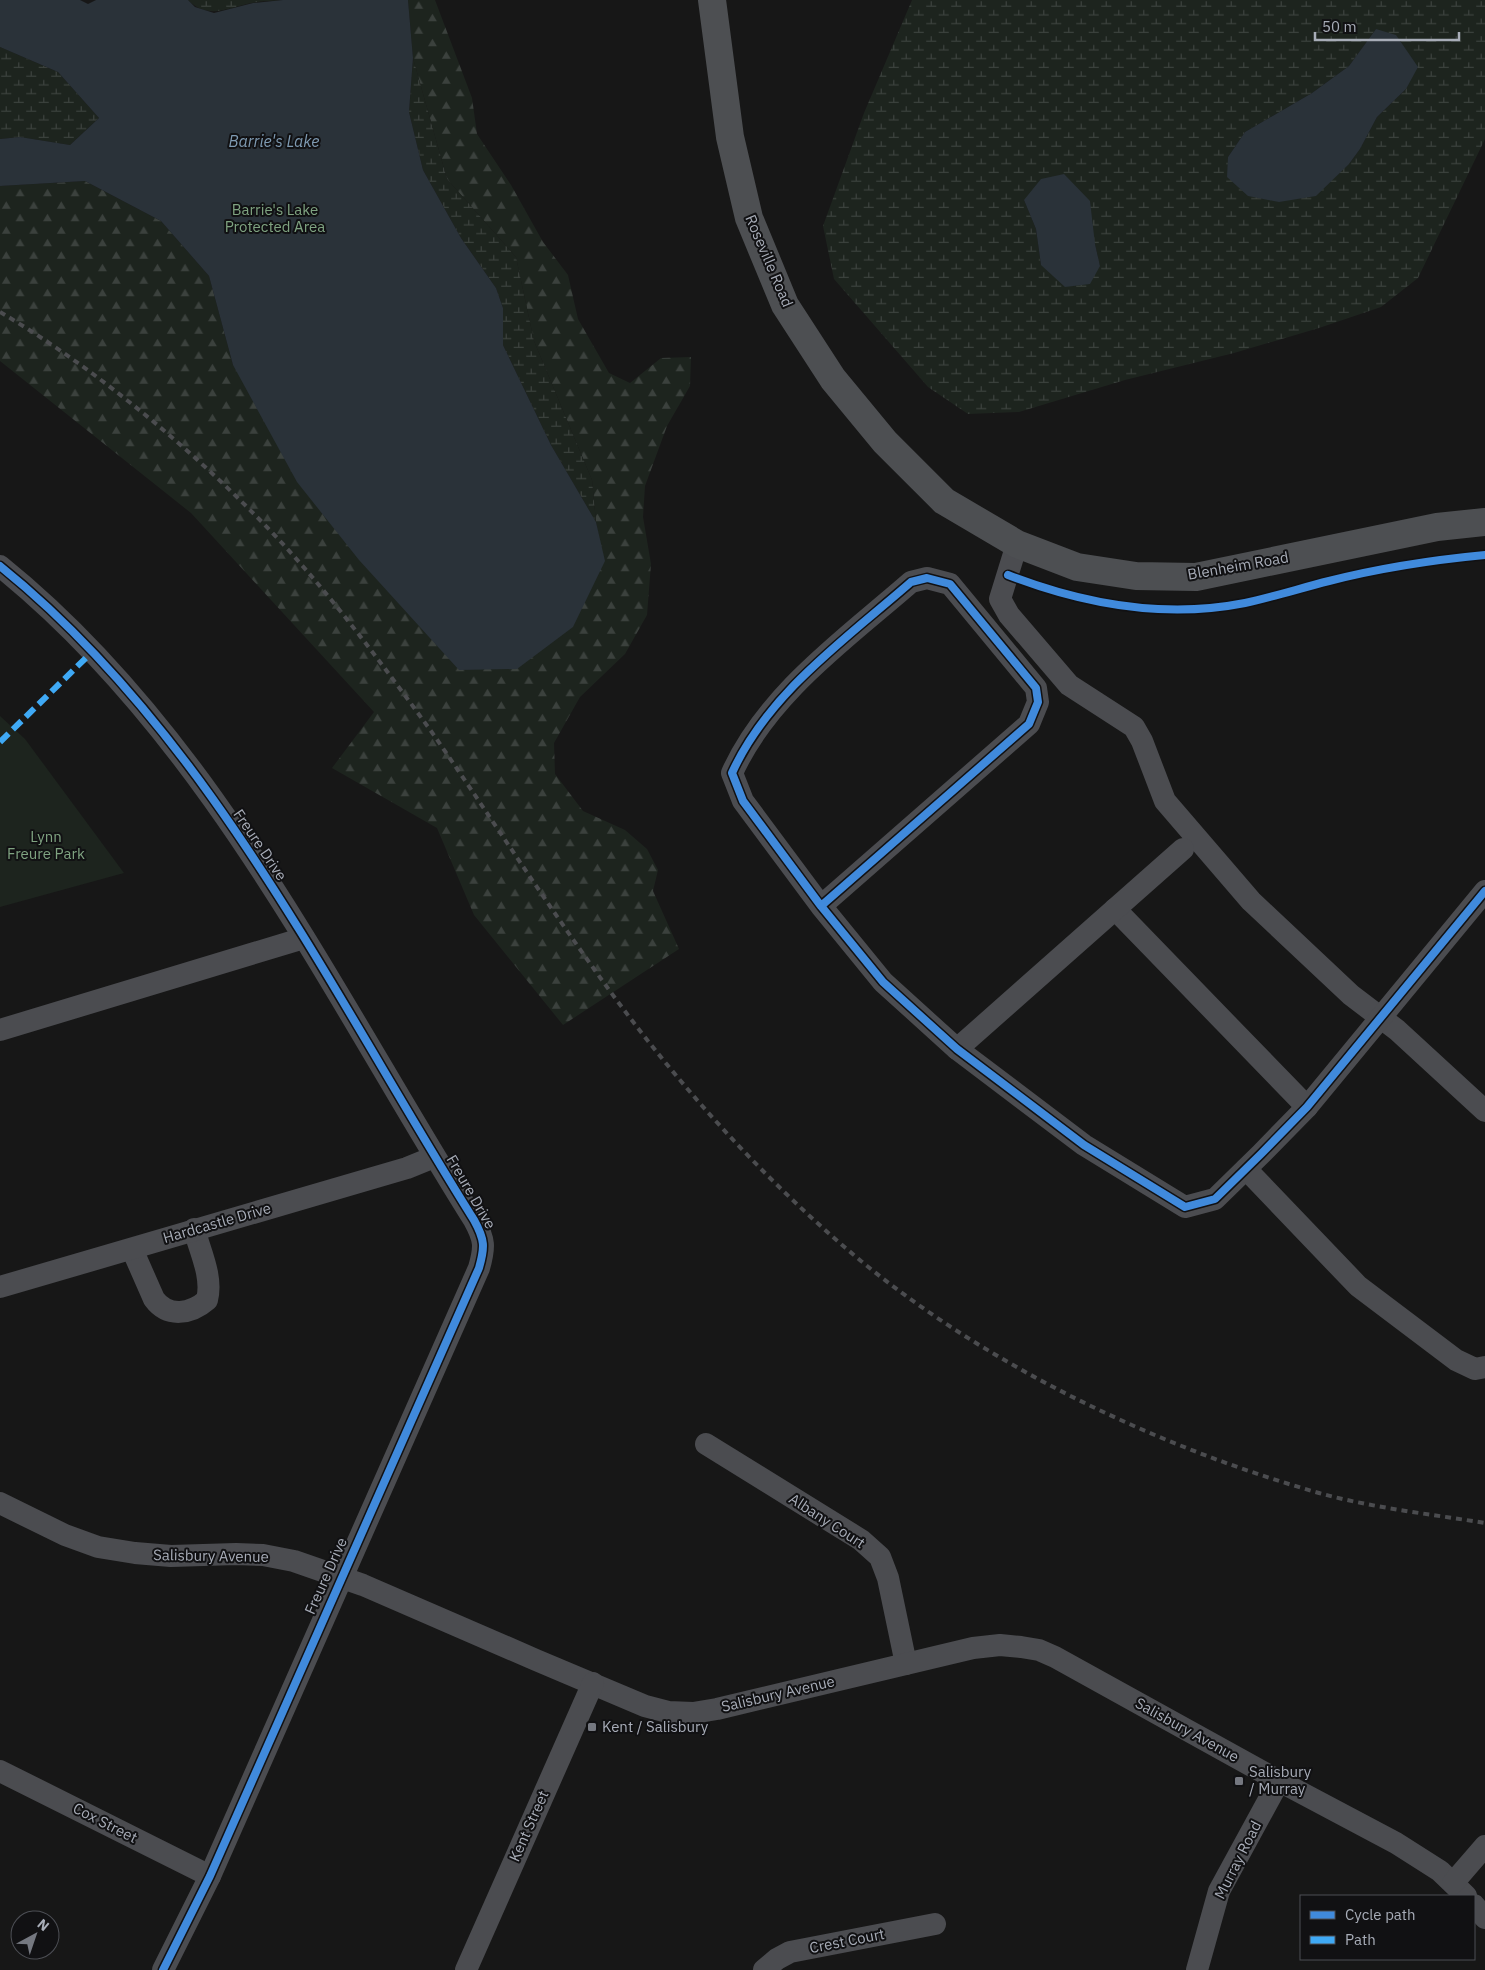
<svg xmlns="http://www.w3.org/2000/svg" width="1485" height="1970" font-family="'IBM Plex Sans',sans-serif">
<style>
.green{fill:#1d241e}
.forest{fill:url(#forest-firs)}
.wetland{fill:url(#wetland-marsh);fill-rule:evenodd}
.water{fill:#2a3239}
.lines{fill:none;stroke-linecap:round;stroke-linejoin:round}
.minor{stroke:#4b4c50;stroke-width:22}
.major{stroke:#4d4f52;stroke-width:28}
.rail{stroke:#4b4c4f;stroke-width:4;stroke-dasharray:6 5;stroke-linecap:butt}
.quiet{stroke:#3fa9f5;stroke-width:6;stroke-dasharray:12 6;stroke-linecap:butt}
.cycleway-casing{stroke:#111113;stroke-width:11}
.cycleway{stroke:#408adc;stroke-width:8}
.poi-dot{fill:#757880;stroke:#111113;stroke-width:2}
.labels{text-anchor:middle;stroke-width:4;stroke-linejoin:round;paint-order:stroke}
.park-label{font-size:15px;fill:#7fa381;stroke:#111113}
.street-label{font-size:15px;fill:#a8adb8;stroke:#111113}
.poi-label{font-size:15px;fill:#a8adb8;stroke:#111113;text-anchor:start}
.water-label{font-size:16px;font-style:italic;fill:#7f9bb3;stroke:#111113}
</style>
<defs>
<pattern id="forest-firs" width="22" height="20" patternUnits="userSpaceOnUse" patternTransform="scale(1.25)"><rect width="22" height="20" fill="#1d241e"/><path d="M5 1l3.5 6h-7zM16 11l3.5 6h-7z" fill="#3b413d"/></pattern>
<pattern id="wetland-marsh" width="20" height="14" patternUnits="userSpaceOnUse" patternTransform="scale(1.25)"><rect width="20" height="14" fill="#1d241e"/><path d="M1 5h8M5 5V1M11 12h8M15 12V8" fill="none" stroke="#3b413d"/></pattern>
</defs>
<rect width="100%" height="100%" fill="#171717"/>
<path class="green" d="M0 716 25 739 124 873 0 907Z"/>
<path class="forest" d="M408 0H435L472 98 477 134 511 185 543 242 568 275 578 319 609 373 630 383 661 358 691 357 690 386 667 426 645 486 643 517 651 564 647 615 625 654 580 697 554 743 555 774 583 811 625 830 647 849 658 870 653 891 679 949 563 1025 474 915 437 828 332 768 374 712 191 513 0 361V186L85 181 161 221 209 276 233 365 604 561 596 522 592 480 534 341 516 257 447 179 413 58Z"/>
<g class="wetland">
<path d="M188 0H283C272 1 261 1 251 3 228 8 208 20 188 0Z"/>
<path d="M912 0H1485V139L1418 278 1381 307 1319 328 1234 353 1125 380 1019 412 968 414 928 387 834 279 823 226 864 113ZM1376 29 1406 89 1377 117 1360 149 1349 164 1228 157 1245 132 1312 93 1349 66ZM1024 200 1095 244 1100 266 1041 265 1036 229Z"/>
<path d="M0 47 58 72 99 118 70 145 20 137 0 139Z"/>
<path d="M413 58 447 179 516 257 534 341 592 480 596 522 551 445 503 345V308L496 288 461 238 423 170 409 112Z"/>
</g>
<g class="water">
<path d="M0 0H80L88 4 96 0H188L195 7 214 13 253 3 283 0H408L413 58 409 112 423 170 461 238 496 288 503 308V345L551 445 596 522 605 561 573 627 517 669 459 670 359 560 297 482 233 365 209 276 161 221 85 181 0 186V139L20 137 70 145 99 118 58 72 0 47Z"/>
<path d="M1376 29 1396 35 1418 67 1406 89 1377 117 1360 149 1349 164 1316 196 1279 202 1248 196 1227 177 1228 157 1245 132 1312 93 1349 66Z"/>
<path d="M1064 174 1090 201 1095 244 1100 266 1090 284 1065 287 1041 265 1036 229 1024 200 1041 179Z"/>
</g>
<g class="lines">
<g class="minor">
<path d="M1017 544 1000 599 1009 615 1069 685 1134 727 1142 741 1165 801 1251 901 1351 995 1397 1030 1485 1111"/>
<path d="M0 566C210 735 333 996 474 1220 485 1240 485 1247 479 1268L210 1876 163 1970"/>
<path d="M821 906 1029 724 1038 702 1036 688 950 584 927 578 911 582C847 638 768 693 732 773L743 801 821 906 883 982 957 1049 1084 1145 1185 1207 1215 1199 1261 1154 1307 1107 1485 891"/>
<path d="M1115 909 1307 1107"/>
<path d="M0 1030 304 938"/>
<path d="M957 1049 1183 849"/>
<path d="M1246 1169 1358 1286 1456 1360 1475 1369 1485 1367"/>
<path d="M132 1249 154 1299C168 1318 191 1314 207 1300 213 1277 200 1251 194 1229"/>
<path d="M0 1287 407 1168 434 1157"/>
<path d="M706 1444 861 1540 880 1557 888 1578 906 1664"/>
<path d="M0 1503 65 1535 98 1547 135 1553 171 1556 236 1554 263 1555 294 1561 363 1585 536 1660 645 1706 668 1712 693 1713 717 1709 973 1648 1000 1645 1021 1647 1039 1650 1055 1657 1279 1781 1396 1843 1440 1871 1466 1896"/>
<path d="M0 1771 210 1876"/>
<path d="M1453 1883 1485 1846"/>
<path d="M1474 1905 1485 1918"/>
<path d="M466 1970 593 1683"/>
<path d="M764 1970 777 1959 790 1952 935 1924"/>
<path d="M1197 1970 1219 1891 1279 1781"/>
</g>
<path class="major" d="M712 0 730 137 749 218 785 305 833 379 885 442 944 501 1017 544 1077 567 1136 576 1196 577 1437 527 1485 522"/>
<path class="rail" d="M0 312C90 365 182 441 256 516 320 580 377 657 431 731 486 810 538 891 594 969 670 1076 759 1176 861 1261 991 1368 1158 1447 1319 1493 1373 1508 1430 1514 1485 1523"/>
<path class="quiet" d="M0 742 93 651"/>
<g class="cycleway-casing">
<g id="cycleway">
<path d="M0 566C210 735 333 996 474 1220 485 1240 485 1247 479 1268L210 1876 163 1970"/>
<path d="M1008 575C1083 604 1164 619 1245 603 1273 597 1301 588 1329 581 1380 568 1432 560 1485 555"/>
<path d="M821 906 1029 724 1038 702 1036 688 950 584 927 578 911 582C847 638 768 693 732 773L743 801 821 906 883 982 957 1049 1084 1145 1185 1207 1215 1199 1261 1154 1307 1107 1485 891"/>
</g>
</g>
<use href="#cycleway" class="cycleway"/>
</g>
<g class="poi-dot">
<rect x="587" y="1722" width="10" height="10" rx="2.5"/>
<rect x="1234" y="1776" width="10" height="10" rx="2.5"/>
</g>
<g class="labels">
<g class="park-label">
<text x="275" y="215">Barrie's Lake<tspan x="275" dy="17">Protected Area</tspan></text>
<text x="46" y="842">Lynn<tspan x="46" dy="17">Freure Park</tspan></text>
</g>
<g class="street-label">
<text transform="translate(769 261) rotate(67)" y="5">Roseville Road</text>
<text transform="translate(1238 566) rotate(-10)" y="5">Blenheim Road</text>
<text transform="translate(260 845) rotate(56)" y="5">Freure Drive</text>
<text transform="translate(471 1192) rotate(60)" y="5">Freure Drive</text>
<text transform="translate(217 1223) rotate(-16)" y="5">Hardcastle Drive</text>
<text transform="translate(827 1521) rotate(33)" y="5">Albany Court</text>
<text transform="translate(211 1556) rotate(1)" y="5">Salisbury Avenue</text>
<text transform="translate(326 1576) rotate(-66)" y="5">Freure Drive</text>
<text transform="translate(778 1694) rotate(-13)" y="5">Salisbury Avenue</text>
<text transform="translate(1187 1730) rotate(29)" y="5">Salisbury Avenue</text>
<text transform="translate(105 1823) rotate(27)" y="5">Cox Street</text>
<text transform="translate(529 1826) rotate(-66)" y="5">Kent Street</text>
<text transform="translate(1238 1860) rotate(-63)" y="5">Murray Road</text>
<text transform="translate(847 1941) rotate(-11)" y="5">Crest Court</text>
</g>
<g class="poi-label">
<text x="602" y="1732">Kent / Salisbury</text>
<text x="1249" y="1777">Salisbury<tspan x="1249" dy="17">/ Murray</tspan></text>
</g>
<g class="water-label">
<text x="274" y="147">Barrie's Lake</text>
</g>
</g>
<rect x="1300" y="1895" width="175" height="65" fill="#111113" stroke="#4d4f55"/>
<rect x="1310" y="1911" width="25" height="8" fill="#408adc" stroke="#4d4f55"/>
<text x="1345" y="1920" font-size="15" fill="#a8adb8">Cycle path</text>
<rect x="1310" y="1936" width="25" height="8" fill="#3fa9f5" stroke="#4d4f55"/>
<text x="1345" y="1945" font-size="15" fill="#a8adb8">Path</text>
<g transform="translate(35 1935) rotate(40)"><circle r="24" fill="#111113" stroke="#4d4f55"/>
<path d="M0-4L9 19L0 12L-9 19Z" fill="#757880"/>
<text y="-8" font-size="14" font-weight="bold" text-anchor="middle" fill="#a8adb8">N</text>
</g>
<path d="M1315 32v8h144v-8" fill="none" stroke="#a8adb8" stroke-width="2.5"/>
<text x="1322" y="32" font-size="15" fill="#a8adb8" stroke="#111113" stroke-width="4" paint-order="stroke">50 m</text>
</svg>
